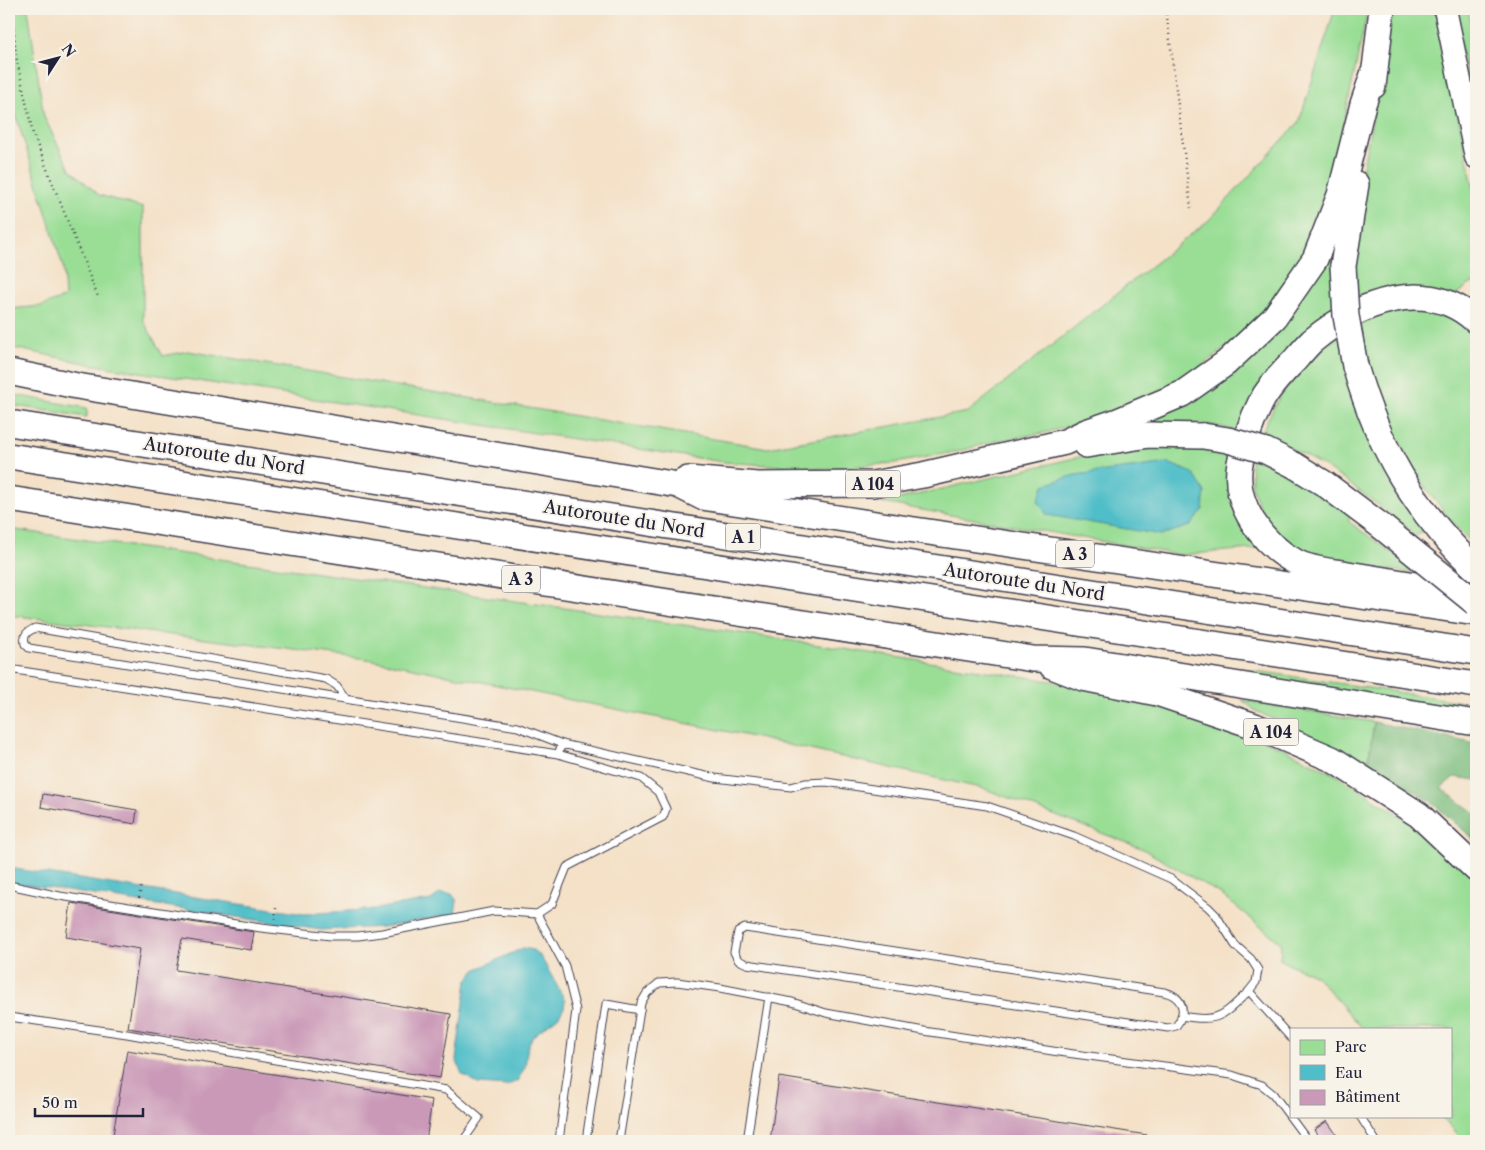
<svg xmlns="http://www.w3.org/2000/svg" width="1485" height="1150" font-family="'Libre Caslon Text',serif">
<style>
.green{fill:#9ade96;stroke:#5e8068}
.forest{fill:#7bbd7f;stroke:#4e705d}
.water{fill:#50bec8;stroke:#397082}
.building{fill:#ca99b7}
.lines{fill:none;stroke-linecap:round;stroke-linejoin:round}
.service-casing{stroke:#423f50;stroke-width:9}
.trunk-casing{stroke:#423f50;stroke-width:25}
.motorway-casing{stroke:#423f50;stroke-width:28}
.path{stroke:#423f50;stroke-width:2.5;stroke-dasharray:1 4;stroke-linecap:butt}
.service{stroke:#fff;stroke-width:7}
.trunk{stroke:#fff;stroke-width:22}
.motorway{stroke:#fff;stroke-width:25}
.motorway-bridge-casing{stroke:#423f50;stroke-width:28;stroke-linecap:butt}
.motorway-bridge{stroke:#fff;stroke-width:25}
.labels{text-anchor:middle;stroke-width:4;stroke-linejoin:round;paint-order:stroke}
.shield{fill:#f7f3e8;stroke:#62616f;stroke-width:1}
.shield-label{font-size:16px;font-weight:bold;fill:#22223b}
.street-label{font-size:18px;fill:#22223b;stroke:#f7f3e8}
</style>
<rect width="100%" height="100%" fill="#f7f3e8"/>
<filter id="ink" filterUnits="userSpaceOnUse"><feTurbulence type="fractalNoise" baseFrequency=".02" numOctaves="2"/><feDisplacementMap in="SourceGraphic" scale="10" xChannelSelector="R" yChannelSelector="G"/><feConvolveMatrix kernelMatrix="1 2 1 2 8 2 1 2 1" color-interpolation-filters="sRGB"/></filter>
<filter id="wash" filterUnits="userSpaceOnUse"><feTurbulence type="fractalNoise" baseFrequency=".0096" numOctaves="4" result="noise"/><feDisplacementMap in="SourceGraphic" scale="20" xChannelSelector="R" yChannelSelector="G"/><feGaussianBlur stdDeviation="1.12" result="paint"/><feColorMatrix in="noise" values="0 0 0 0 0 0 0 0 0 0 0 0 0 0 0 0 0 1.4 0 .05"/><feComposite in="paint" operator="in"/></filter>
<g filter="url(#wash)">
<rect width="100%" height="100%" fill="#f4e1c8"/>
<g class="green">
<path d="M9 9H28L44 117 70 169 99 195 143 208V320L163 356 188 351 768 448 968 412 1209 220 1299 122 1335 9H1368L1337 154 1314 225 1301 260 1252 328 1174 387 1116 413 1044 433 996 441 960 451 895 463 827 469 723 462 94 365 9 347V309L42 306 65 297 63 267 9 93Z"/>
<path d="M1390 9H1436L1476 200V284L1472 283 1455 295 1356 303 1352 267 1362 171 1384 60Z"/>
<path d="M1452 9H1468L1476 50V121Z"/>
<path d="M1333 227 1337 314 1238 431 1211 425 1155 422 1152 416 1218 377Z"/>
<path d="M1392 310 1430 311 1461 321 1476 336V547L1455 526 1423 484 1373 394 1359 328 1362 323Z"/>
<path d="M1340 335 1425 527 1417 536C1369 498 1320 456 1260 436 1273 406 1288 381 1312 358 1320 349 1330 343 1340 335Z"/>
<path d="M9 394 87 408V417L9 405Z"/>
<path d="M1199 446 1234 454 1263 548 1180 555 882 503 1122 447Z"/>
<path d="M1251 459 1264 461 1352 514 1348 521 1414 569 1411 573 1327 560 1290 544 1273 528 1261 510 1252 487Z"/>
<path d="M9 529 761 636 1083 686 1183 707 1285 749 1338 776 1432 836 1476 873V1141H1464L1441 1116H1451V1029H1363L1316 976 1280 960 1281 943 1219 893 1141 848 985 789 739 734 368 659 9 615Z"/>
<path d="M1243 669 1476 704V712L1244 676Z"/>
<path d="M1242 700 1374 722 1368 764 1256 711Z"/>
</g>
<path class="forest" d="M1374 722 1476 744V780L1454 777 1441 788 1476 814V841L1429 800 1368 764Z"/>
<g class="water">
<path d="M1168 463 1193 473 1205 492 1203 510 1190 526 1161 535 1047 515 1038 501 1044 485 1075 475Z"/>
<path d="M9 868 304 914 375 909 431 900 440 893 452 894 457 901 455 914 384 927 321 930 9 882Z"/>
<path d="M523 948 533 950 541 957 565 1000 564 1008 558 1017 534 1035 528 1045 525 1067 518 1080 507 1086 478 1084 462 1074 456 1059 467 981 475 970Z"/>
</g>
<g id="blocks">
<g class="building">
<path d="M43 794 137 810 135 824 41 807Z"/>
<path d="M71 903 254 932 251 950 182 939 176 970 451 1014 440 1078 128 1028 140 949 66 937Z"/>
<path d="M127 1050 432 1100 426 1141H112Z"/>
<path d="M779 1077 1147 1135V1141H770Z"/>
<path d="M1327 1121 1341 1141H1322L1314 1130Z"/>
</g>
</g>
</g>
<g filter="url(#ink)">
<use href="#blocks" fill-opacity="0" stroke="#423f50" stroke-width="1"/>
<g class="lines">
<g class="service-casing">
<g id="service">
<path d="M9 669 558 754 641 778 658 792 666 809 663 817 567 867 552 904 537 914 565 966 576 1010 559 1141"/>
<path d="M346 699 337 686 326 679 35 628C27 632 23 634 25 644L29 648 518 727 562 744"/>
<path d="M558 754 562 744 715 778 791 787 805 783 826 782 987 806 1074 836 1171 879 1208 907 1216 915 1235 945 1251 959 1258 970 1256 982 1249 991"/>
<path d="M9 885 60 896 261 928 331 936H358L382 933 494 911 537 914"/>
<path d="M745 928 1164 992C1182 996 1188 1011 1176 1026L1168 1028 747 964 738 960 734 952 738 932Z"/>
<path d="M1181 1016C1220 1023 1222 1016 1249 991L1291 1038"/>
<path d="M9 1017 127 1034 446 1090 479 1118 463 1141"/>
<path d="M1360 1116 1376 1141"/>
<path d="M586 1141 606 1004 640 1010"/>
<path d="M619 1141 641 1003 647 993 659 983 677 982 720 988 792 1002 826 1013 924 1031 1059 1052 1232 1075 1262 1085 1273 1094 1308 1141"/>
<path d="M747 1141 769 997"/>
</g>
</g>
<g class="trunk-casing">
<path id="trunk" d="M1445 9 1476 157"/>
</g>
<g class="motorway-casing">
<g id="motorway">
<path d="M1373 86 1382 9"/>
<path d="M1343 266 1356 184"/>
<path d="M1355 366C1378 446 1414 511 1476 569"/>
<path d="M9 372 77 386 678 485 702 497 908 529 1476 613"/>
<path d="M9 423 1476 652"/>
<path d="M1086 445 1149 435 1203 436"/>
<path d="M9 456 1476 685"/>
<path d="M1294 465 1325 484 1381 526"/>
<path d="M681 483 688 479 757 485 873 484 923 475 1065 442 1086 432 1118 421 1182 394 1226 363 1274 318 1315 259 1340 195 1363 104 1375 69"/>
<path d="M9 499 1033 659 1085 660 1476 723"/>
<path d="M1471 594C1430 587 1389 581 1348 574 1331 571 1311 570 1296 562 1262 544 1232 503 1240 463 1244 443 1252 420 1261 402 1269 387 1282 373 1294 361 1300 354 1306 347 1312 341 1358 303 1426 275 1476 321"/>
<path d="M1052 666 1083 678 1157 693 1255 726 1332 759 1419 815 1476 869"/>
</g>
</g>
<g class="path">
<path d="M12 9 16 56 33 134 98 297"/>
<path d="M1166 9 1191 208"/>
<path d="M139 898 141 887"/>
<path d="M275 919 276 908"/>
</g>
<use href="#service" class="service"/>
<use href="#trunk" class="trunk"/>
<use href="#motorway" class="motorway"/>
<g class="motorway-bridge-casing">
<g id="motorway-bridge">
<path d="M1343 266 1346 316 1355 366"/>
<path d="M1203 436 1228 440 1266 451 1294 465"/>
<path d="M1381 526 1476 603"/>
</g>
</g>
<use href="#motorway-bridge" class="motorway-bridge"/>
</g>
</g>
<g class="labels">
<g class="shield">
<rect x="845.5" y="470.5" width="55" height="27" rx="4"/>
<rect x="725.5" y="523.5" width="35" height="27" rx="4"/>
<rect x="1056" y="540.5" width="38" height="27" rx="4"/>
<rect x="502" y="565.5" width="38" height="27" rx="4"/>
<rect x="1243.5" y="718.5" width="55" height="27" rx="4"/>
</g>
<g class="shield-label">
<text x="873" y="490">A 104</text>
<text x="743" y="543">A 1</text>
<text x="1075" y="560">A 3</text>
<text x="521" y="585">A 3</text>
<text x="1271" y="738">A 104</text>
</g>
<g class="street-label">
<text transform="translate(224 456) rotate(9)" y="6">Autoroute du Nord</text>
<text transform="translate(624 519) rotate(9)" y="6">Autoroute du Nord</text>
<text transform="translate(1024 582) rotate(9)" y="6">Autoroute du Nord</text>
</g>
</g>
<rect width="1485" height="1150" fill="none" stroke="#f7f3e8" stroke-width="30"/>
<rect x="1290" y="1028" width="162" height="90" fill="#f7f3e8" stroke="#a29fa3"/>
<rect x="1300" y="1040" width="25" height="15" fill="#9ade96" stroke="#a29fa3"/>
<text x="1335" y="1052" font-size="15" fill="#22223b">Parc</text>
<rect x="1300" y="1065" width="25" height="15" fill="#50bec8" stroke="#a29fa3"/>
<text x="1335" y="1078" font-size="15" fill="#22223b">Eau</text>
<rect x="1300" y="1090" width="25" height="15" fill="#ca99b7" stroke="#a29fa3"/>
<text x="1335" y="1102" font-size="15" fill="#22223b">Bâtiment</text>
<g transform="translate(58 58) rotate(54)" stroke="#f7f3e8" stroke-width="4" paint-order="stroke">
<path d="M0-4L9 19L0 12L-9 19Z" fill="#22223b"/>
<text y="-8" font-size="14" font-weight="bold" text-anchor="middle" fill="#22223b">N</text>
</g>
<path d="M35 1108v8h108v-8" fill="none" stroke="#22223b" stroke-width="2.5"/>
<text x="42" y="1108" font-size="15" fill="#22223b" stroke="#f7f3e8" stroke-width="4" paint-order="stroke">50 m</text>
</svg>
